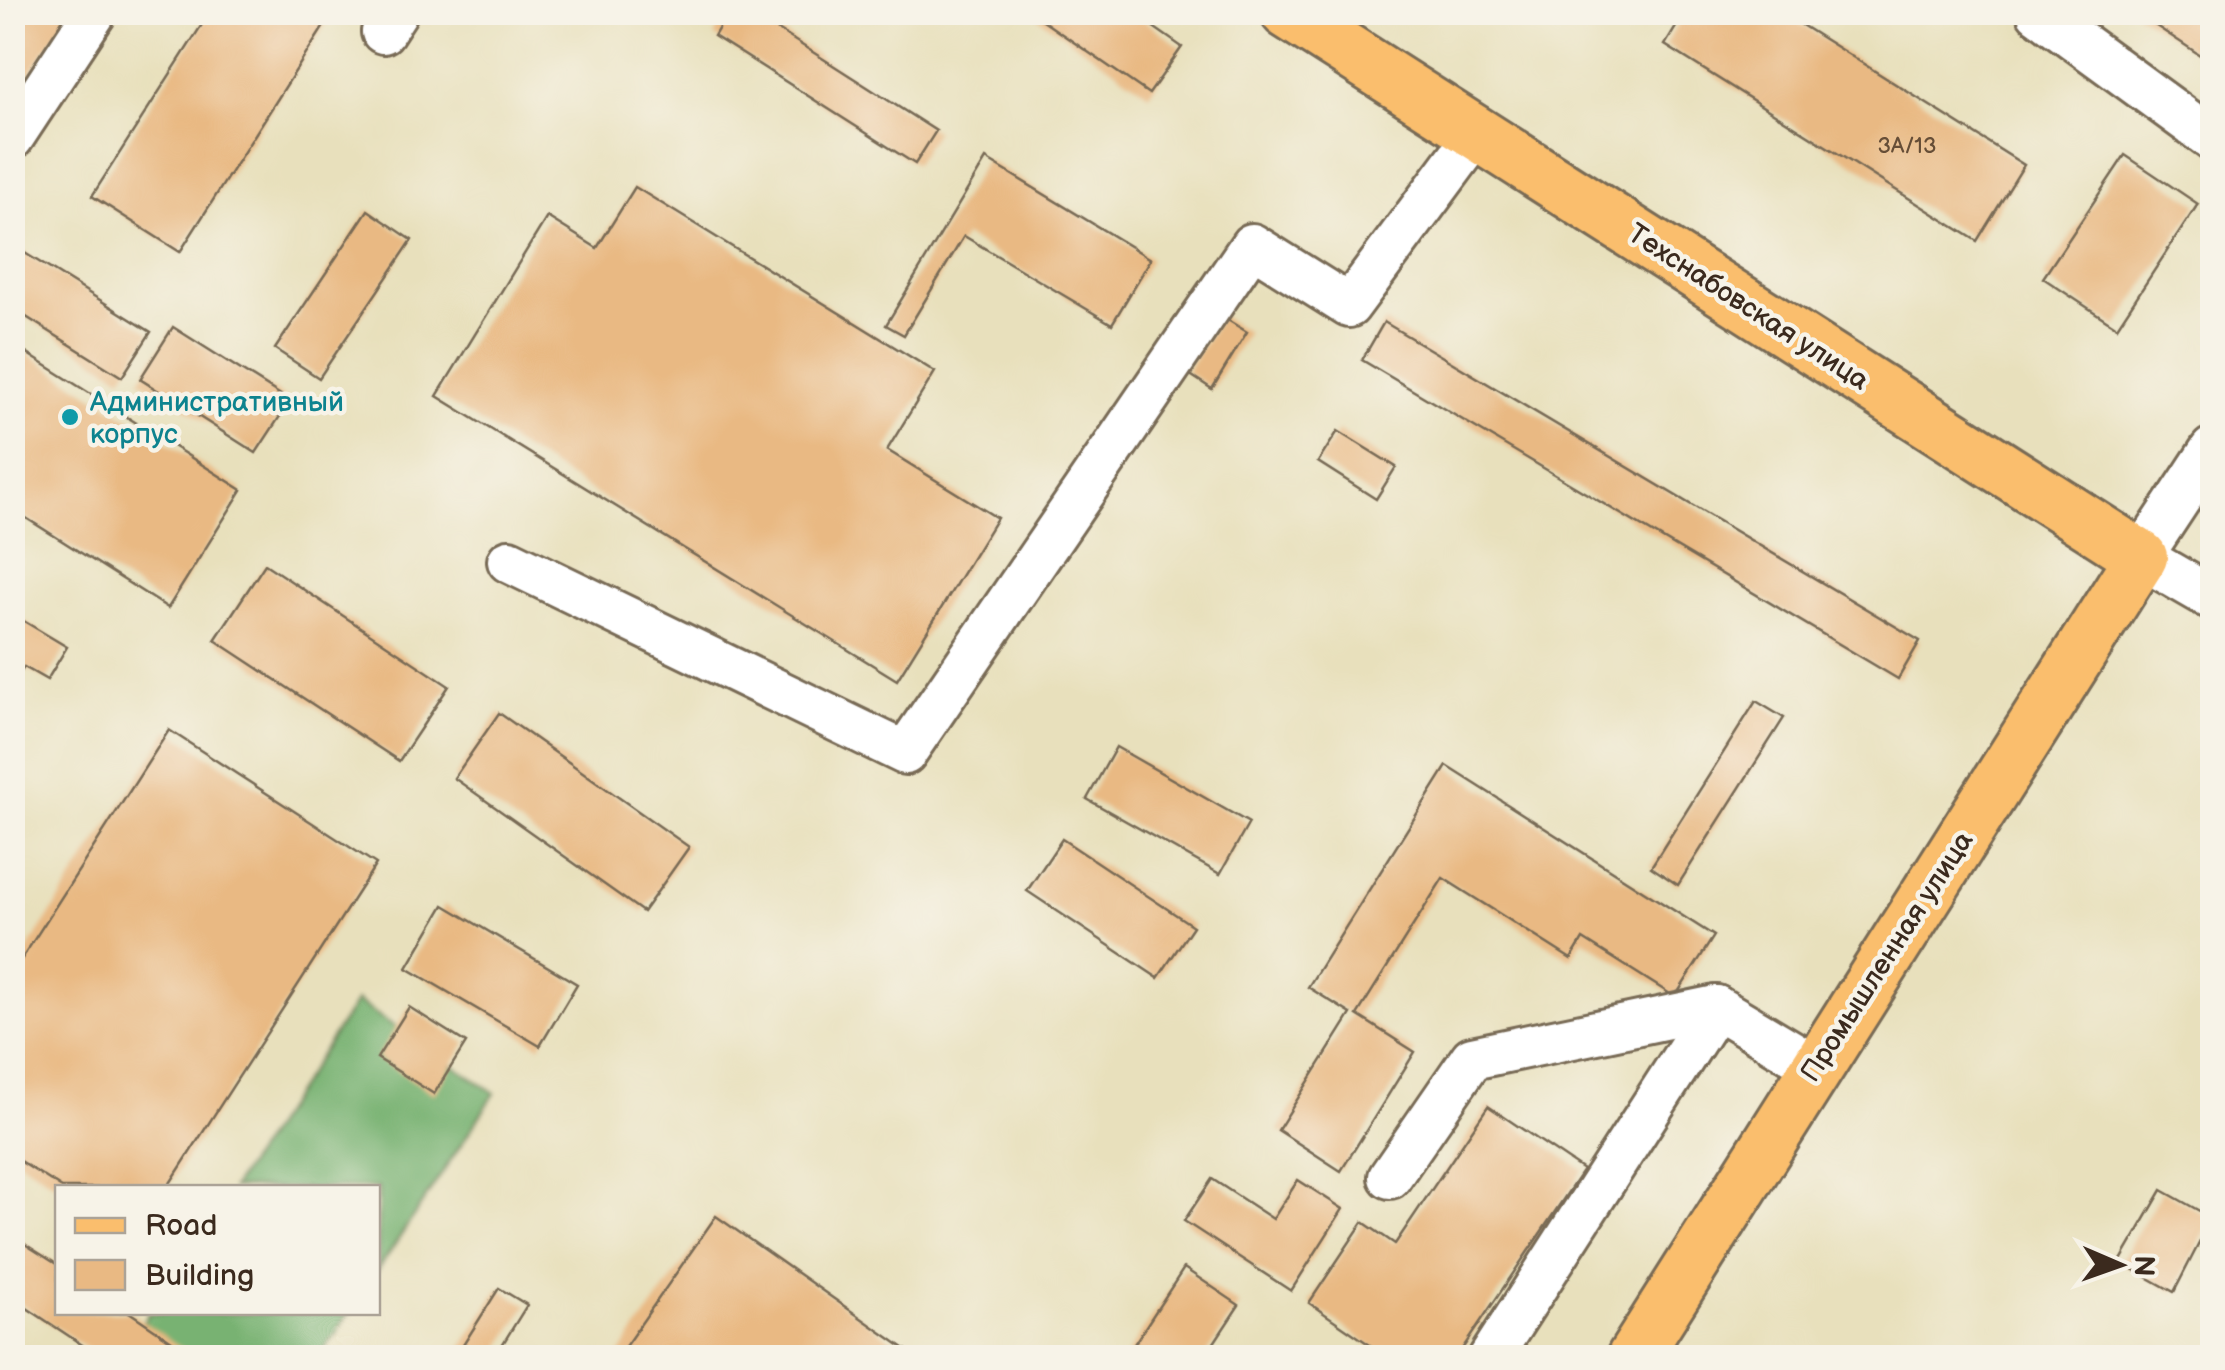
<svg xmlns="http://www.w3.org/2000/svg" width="2225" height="1370" font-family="'Balsamiq Sans',sans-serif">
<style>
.forest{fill:#78b272;stroke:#5a6e48;stroke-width:2.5}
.building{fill:#e9b983}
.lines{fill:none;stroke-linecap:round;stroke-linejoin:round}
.minor-casing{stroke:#786a55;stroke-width:48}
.major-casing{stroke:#786a55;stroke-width:58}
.minor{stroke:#fff;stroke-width:42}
.major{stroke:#fabe6d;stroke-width:52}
.culture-dot{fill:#0f9aa8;stroke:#f7f3e8;stroke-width:4}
.labels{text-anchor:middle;stroke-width:9;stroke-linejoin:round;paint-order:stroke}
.number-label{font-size:22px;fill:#664e37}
.street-label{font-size:28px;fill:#3b2a1e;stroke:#f7f3e8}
.culture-label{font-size:28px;fill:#0d838f;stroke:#f7f3e8;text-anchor:start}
</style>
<rect width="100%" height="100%" fill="#f7f3e8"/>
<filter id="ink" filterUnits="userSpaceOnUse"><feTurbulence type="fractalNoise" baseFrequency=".01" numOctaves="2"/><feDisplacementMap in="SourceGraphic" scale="20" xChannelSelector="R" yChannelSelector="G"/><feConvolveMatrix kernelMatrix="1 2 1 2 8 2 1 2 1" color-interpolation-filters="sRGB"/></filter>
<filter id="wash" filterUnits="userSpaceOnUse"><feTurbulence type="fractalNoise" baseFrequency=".0048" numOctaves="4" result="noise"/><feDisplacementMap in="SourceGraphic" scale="40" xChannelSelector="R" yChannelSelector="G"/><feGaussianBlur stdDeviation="2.25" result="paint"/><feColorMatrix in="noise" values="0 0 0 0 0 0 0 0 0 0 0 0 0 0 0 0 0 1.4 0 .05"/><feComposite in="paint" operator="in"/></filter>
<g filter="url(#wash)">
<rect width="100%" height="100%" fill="#e8e0bc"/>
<g class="forest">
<path d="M356 1001 495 1093 378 1270V1188H232Z"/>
<path d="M149 1313H349L319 1357H176L137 1331Z"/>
</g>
<g id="blocks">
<g class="building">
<path d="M12 12H71L12 100Z"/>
<path d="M210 12H333L180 252 92 196Z"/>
<path d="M728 12H750L936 131 915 164 714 36Z"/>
<path d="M1030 12H1132L1182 47 1149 94Z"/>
<path d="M1685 12H1781L2024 165 1977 241 1665 45Z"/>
<path d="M2135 12H2212V63Z"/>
<path d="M2125 155 2198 204 2117 327 2043 278Z"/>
<path d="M986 159 1151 259 1112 324 964 236 904 335 886 325Z"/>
<path d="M635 187 935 372 887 450 997 518 897 680 437 396 547 217 597 248Z"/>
<path d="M368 210 412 240 319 378 275 349Z"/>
<path d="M12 245 151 332 122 377 12 308Z"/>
<path d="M1221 316 1247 332 1212 389 1186 372Z"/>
<path d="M1384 322 1920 641 1898 679 1362 360Z"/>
<path d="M173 327 290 401 256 453 140 379Z"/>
<path d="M12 344 242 490 168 608 12 509Z"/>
<path d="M1338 431 1396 467 1376 499 1318 462Z"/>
<path d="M265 564 449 686 399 761 215 640Z"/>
<path d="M12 614 67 647 47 680 24 667 12 686Z"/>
<path d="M1756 701 1784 718 1678 885 1651 867Z"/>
<path d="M499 713 689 847 643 912 454 778Z"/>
<path d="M169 730 376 864 167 1188H62L12 1156V974Z"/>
<path d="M1116 747 1249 823 1220 874 1087 799Z"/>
<path d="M1447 766 1714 936 1675 997 1583 939 1571 959 1443 878 1357 1015 1415 1052 1341 1171 1278 1130 1351 1014 1308 987Z"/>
<path d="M1062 839 1193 926 1158 978 1027 891Z"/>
<path d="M444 905 577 984 540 1046 407 968Z"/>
<path d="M409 1007 466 1043 434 1094 377 1058Z"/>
<path d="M1488 1106 1583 1170 1456 1358H1389L1309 1303 1363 1222 1395 1244Z"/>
<path d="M1212 1179 1273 1219 1298 1180 1343 1209 1291 1291 1184 1221Z"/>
<path d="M2162 1190 2212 1218 2174 1292 2120 1262Z"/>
<path d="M716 1216 918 1358H617Z"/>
<path d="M12 1236 58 1265V1312H129L197 1358H102L12 1298Z"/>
<path d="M1184 1268 1239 1305 1204 1358H1125Z"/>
<path d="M499 1288 527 1305 494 1358H455Z"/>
</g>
</g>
</g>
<g filter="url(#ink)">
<use href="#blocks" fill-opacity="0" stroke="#786a55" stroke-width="2.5"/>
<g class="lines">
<g class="minor-casing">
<g id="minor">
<path d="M2038 12 2212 139"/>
<path d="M383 32 396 12"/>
<path d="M12 138 95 12"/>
<path d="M2212 449 2141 557 2212 598"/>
<path d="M509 561 905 753 1252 245 1349 306 1478 132"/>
<path d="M1390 1177 1472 1058 1716 1007 1815 1066"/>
<path d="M1490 1358 1716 1007"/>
</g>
</g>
<g class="major-casing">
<path id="major" d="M1287 12 2141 557 1633 1358"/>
</g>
<use href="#minor" class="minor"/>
<use href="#major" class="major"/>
</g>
</g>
<circle class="culture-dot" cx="70" cy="417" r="10"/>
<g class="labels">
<g class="number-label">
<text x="1907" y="153">3А/13</text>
</g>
<g class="street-label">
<text transform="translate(1749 306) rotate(33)" y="10">Техснабовская улица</text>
<text transform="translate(1886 956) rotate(-57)" y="10">Промышленная улица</text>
</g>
<g class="culture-label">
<text x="90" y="411">Административный<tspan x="90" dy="32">корпус</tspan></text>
</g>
</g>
<rect width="2225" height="1370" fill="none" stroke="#f7f3e8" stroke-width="50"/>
<rect x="55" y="1185" width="325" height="130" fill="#f7f3e8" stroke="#aca397" stroke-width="2.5"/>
<rect x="75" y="1218" width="50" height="15" fill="#fabe6d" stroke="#aca397" stroke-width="2.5"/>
<text x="145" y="1235" font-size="30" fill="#3b2a1e">Road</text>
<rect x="75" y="1260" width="50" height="30" fill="#e9b983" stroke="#aca397" stroke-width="2.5"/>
<text x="145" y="1285" font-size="30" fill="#3b2a1e">Building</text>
<g transform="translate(2120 1265) rotate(92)" stroke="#f7f3e8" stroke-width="8" paint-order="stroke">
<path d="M0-8L18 38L0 25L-18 38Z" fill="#3b2a1e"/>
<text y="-15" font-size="28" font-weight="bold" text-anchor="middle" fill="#3b2a1e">N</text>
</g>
</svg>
